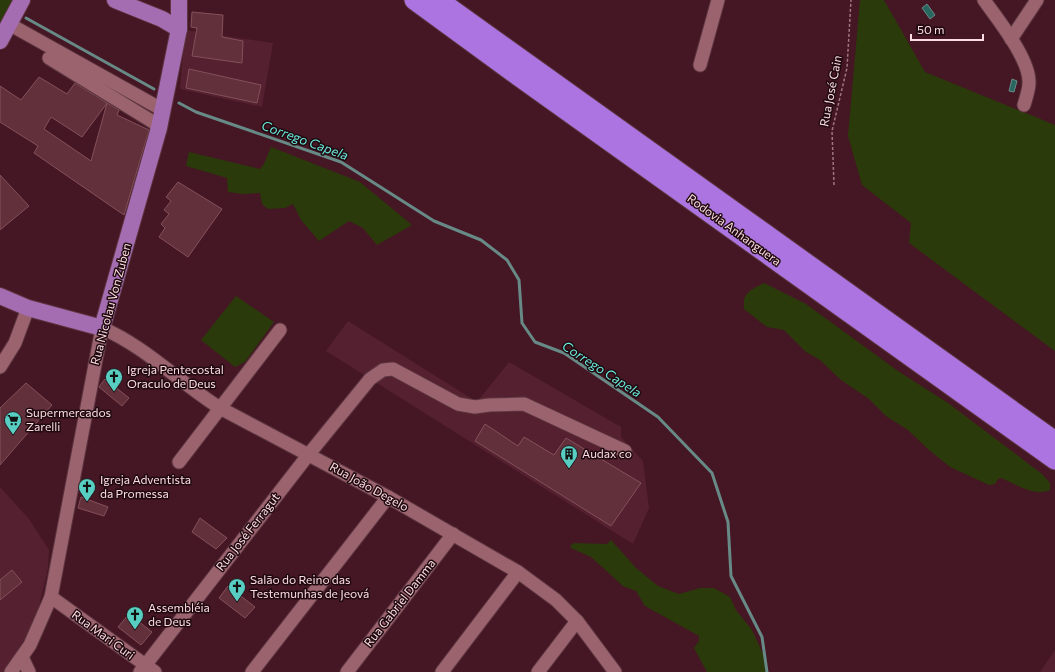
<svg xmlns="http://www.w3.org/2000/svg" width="1055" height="672" font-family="Commissioner,sans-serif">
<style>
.built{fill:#55202f}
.green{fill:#2b3a0a}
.water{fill:#276760;stroke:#678a87}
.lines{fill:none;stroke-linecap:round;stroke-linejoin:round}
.stream{stroke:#678a87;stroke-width:3}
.building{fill:#61303b;stroke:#84505b}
.minor-casing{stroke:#5c3540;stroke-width:15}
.major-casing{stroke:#5c3540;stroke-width:18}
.highway-casing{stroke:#5c3540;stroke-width:21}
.path{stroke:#9e7780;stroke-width:1.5;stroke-dasharray:3 2;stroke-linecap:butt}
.minor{stroke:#9a636e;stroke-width:13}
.major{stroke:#a46db2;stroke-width:16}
.highway{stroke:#ab74e0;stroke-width:19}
.labels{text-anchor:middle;stroke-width:3;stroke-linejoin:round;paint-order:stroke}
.street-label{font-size:12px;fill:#fddce2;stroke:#1f0a0f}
.poi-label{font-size:12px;fill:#fddce2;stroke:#1f0a0f;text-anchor:start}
.water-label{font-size:13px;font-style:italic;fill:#6aeadd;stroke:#1f0a0f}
</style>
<rect width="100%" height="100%" fill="#451724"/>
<g class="built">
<path d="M185 30 273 43 262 107 180 89Z"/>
<path d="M348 321 477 402 509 362 621 427V437L643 461 649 508 633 544 326 351Z"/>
<path d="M0 487 29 519 49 550 48 568 35 623 3 672H0Z"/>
<path d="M1055 650V672H1040Z"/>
</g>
<g class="green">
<path d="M0 0H15L0 24Z"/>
<path d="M860 0H884L925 72 1055 125V351L909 243 911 223 862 185 848 136Z"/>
<path d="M271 147 360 182 412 225 377 245 363 228 349 221 319 241 301 220 293 204 285 208 268 209 262 204 260 193 243 194 228 192 227 178 186 166 189 152 260 169 264 164Z"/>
<path d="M764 283 806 304 898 371 948 403 1042 474 1050 483V490C1034 497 1016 484 1001 478L998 479 995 484 989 485 950 467 929 450 908 430 886 416 869 399 841 380 820 360 806 352 784 330 767 327 744 309C742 292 751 290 764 283Z"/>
<path d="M236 296 274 322 245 362 235 367 201 340Z"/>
<path d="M611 540 636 568 658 586 679 594 700 588H714L730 597 736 610 752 630 763 654 767 672H707L694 648 699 641V636L645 606 636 591 623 586 591 557 571 548V545L574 543 607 544Z"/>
</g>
<g class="water">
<path d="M927 4 935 15 930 19 922 8Z"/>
<path d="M1012 79 1017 81 1014 92 1009 91Z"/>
</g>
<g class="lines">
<g class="stream">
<path d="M26 18 154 89"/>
<path d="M179 103 196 112 341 162 434 221 481 240 507 260 519 280 522 323 535 342 564 353 658 417 712 473 728 522 731 576 762 637 767 672"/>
</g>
</g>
<g class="building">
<path d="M192 12 223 15 222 37 243 41 242 63 192 56 197 28 191 27Z"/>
<path d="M189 69 261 85 257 103 186 88Z"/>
<path d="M39 77 67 94 75 83 107 103 82 137 51 117 44 129 91 161 107 103 119 110 117 115 149 130 124 215 34 153 38 146 0 122V86L21 100Z"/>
<path d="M0 175 29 206 0 230Z"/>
<path d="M178 182 222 209 188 257 159 237 165 228 161 224 169 214 164 210 171 201 166 197Z"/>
<path d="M105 379 129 398 122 406 99 387Z"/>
<path d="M26 383 52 405 0 465V408Z"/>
<path d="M485 424 518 446 524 437 554 455 566 438 641 483 611 526 475 441Z"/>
<path d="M81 497 108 507 104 516 78 508Z"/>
<path d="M200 518 227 538 216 549 192 532Z"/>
<path d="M12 570 22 582 0 600V580Z"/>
<path d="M228 586 255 607 245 618 219 598Z"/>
<path d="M129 614 152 632 141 645 118 627Z"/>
</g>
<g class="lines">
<g class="minor-casing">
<g id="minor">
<path d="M984 0C998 20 1030 59 1029 83 1029 90 1026 98 1024 105"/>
<path d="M9 24 163 110"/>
<path d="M1011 39 1037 0"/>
<path d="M49 58 153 122 159 128"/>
<path d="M700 65 718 0"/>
<path d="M0 367 15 343 28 308"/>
<path d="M179 462 280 330"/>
<path d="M51 597 155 672"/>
<path d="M22 657 29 672"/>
<path d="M11 672 30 645 51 597 102 328C146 347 180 383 220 408L388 497 518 572 556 600 577 621 615 672"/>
<path d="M140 672 309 454 370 379 383 370 393 369 458 404 475 407 489 405 524 404 625 451"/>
<path d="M252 672 388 497"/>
<path d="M347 672 453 534"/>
<path d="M442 672 518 572"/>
<path d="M538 672 577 621"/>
</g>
</g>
<g class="major-casing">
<g id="major">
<path d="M115 0 162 19 179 29"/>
<path d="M0 41 22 0"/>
<path d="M0 296 28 308 102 328 159 128 179 29V0"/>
</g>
</g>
<g class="highway-casing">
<g id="highway">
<path d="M414 0 518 76 1055 460"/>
<path d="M439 0 1055 441"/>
</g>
</g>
<path class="path" d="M834 185 832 131 847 68 851 0"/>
<use href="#minor" class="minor"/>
<use href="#major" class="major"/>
<use href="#highway" class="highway"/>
</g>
<defs>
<g id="church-pin" transform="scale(0.9)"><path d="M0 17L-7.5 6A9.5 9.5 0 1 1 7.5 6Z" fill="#57cec1" stroke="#1f0a0f"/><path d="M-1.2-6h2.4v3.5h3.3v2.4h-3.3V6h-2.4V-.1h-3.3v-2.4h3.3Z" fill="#111"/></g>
<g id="supermarket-pin" transform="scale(0.9)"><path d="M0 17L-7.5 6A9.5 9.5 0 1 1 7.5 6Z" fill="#57cec1" stroke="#1f0a0f"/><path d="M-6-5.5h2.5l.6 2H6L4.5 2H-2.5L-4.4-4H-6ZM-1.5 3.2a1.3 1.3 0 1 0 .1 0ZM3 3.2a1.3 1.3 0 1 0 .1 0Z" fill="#111"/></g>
<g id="building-pin" transform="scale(0.9)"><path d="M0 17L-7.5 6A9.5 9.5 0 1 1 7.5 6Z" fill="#57cec1" stroke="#1f0a0f"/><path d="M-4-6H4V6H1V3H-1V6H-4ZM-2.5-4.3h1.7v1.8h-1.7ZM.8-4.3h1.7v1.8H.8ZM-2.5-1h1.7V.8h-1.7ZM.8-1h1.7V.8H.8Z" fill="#111"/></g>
</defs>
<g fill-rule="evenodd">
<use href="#church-pin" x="114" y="377"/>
<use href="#supermarket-pin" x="13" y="420"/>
<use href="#building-pin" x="569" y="454"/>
<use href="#church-pin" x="87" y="487"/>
<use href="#church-pin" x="237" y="587"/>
<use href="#church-pin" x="135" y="615"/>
</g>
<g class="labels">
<g class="street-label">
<text transform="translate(831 91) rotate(-79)" y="4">Rua José Cain</text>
<text transform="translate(734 230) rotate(36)" y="4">Rodovia Anhanguera</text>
<text transform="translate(111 304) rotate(-75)" y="4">Rua Nicolau Von Zuben</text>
<text transform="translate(369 487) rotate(29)" y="4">Rua João Degelo</text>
<text transform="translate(248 532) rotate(-52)" y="4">Rua José Ferragut</text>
<text transform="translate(400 603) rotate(-52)" y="4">Rua Gabriel Damma</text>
<text transform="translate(103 635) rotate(36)" y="4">Rua Mari Curi</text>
</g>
<g class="poi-label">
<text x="127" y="374">Igreja Pentecostal<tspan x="127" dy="14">Oraculo de Deus</tspan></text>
<text x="26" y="417">Supermercados<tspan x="26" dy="14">Zarelli</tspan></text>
<text x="582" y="458">Audax co</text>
<text x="100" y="484">Igreja Adventista<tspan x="100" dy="14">da Promessa</tspan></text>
<text x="250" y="584">Salão do Reino das<tspan x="250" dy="14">Testemunhas de Jeová</tspan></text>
<text x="148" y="612">Assembléia<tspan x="148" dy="14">de Deus</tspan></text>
</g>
<g class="water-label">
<text transform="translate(305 140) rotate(20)" y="5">Corrego Capela</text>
<text transform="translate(602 369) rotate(33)" y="5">Corrego Capela</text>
</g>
</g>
<path d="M911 34v6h72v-6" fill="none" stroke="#fddce2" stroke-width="2"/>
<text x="917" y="34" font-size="12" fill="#fddce2" stroke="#1f0a0f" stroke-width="3" paint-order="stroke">50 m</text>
</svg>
